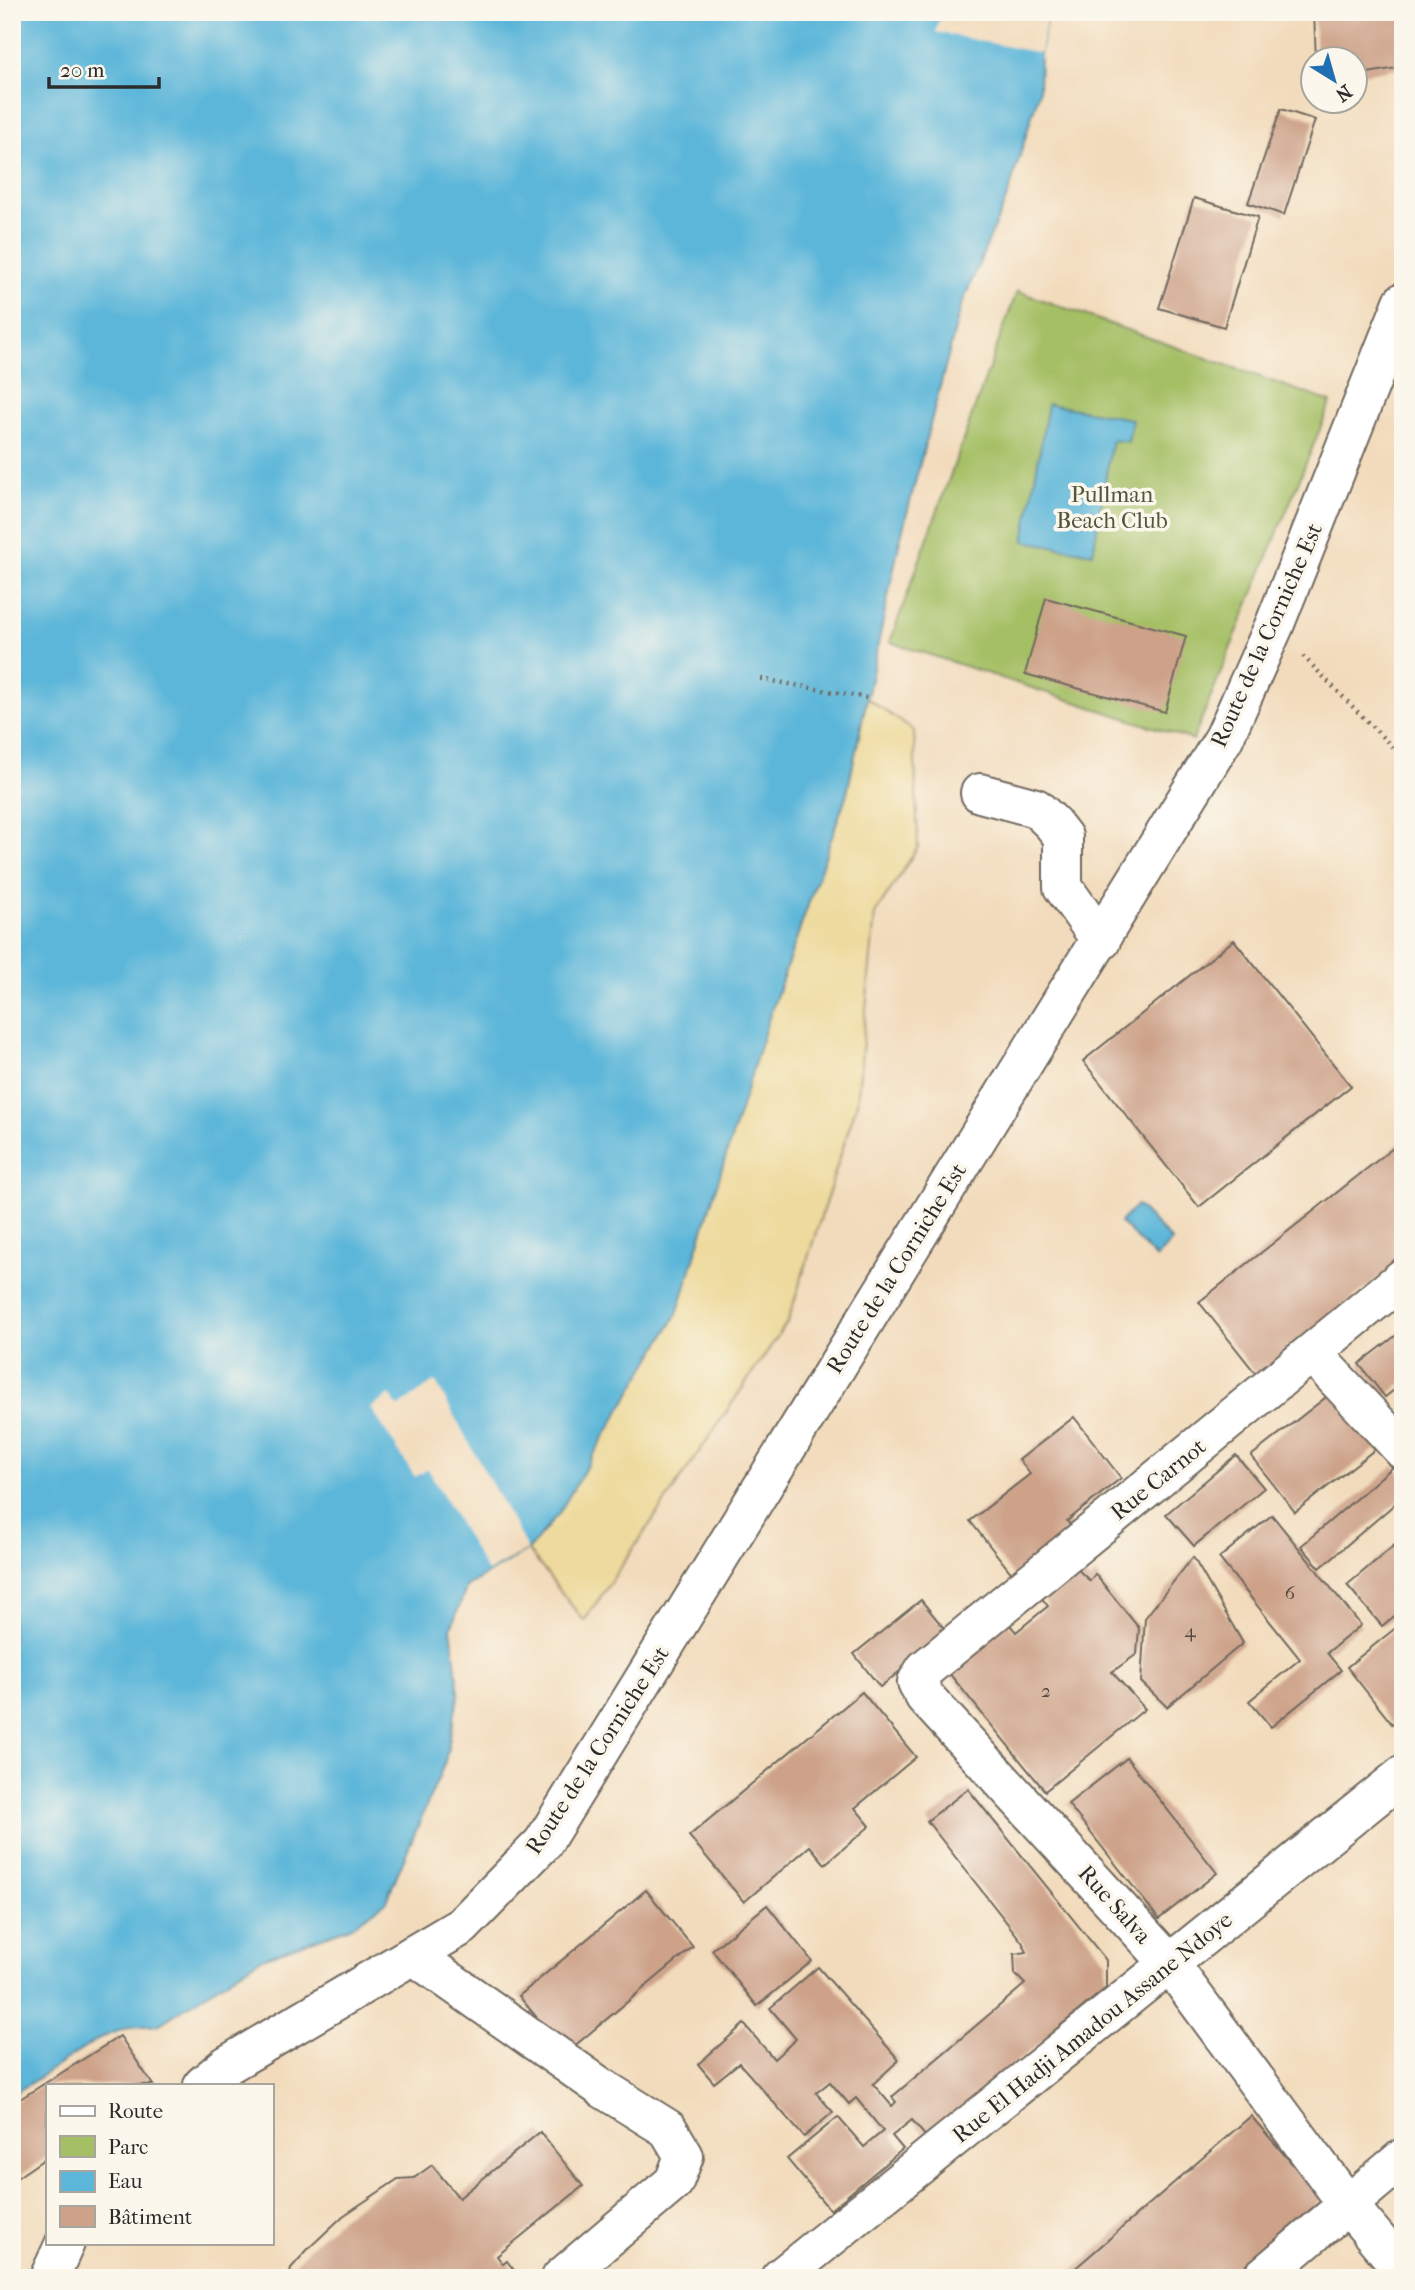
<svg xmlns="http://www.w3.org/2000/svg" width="1415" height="2290" font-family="'IM FELL French Canon',serif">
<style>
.green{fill:#a5bf65;stroke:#687548;stroke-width:2}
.sand{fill:#eeda9e;stroke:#8c8264;stroke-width:2}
.water{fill:#5bb6d9;stroke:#437082;stroke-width:2}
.pier{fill:#f2dbbc}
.building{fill:#cda289}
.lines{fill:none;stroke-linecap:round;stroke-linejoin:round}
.minor-casing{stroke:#71695e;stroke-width:42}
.path{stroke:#71695e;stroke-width:4.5;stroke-dasharray:2 5;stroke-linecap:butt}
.minor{stroke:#fff;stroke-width:38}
.labels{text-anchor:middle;stroke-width:7;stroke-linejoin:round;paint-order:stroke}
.number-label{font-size:19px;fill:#544942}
.park-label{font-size:23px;fill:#50573c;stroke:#fbf7ec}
.street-label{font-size:23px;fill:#2b2b2b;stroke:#fbf7ec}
</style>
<rect width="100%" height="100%" fill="#fbf7ec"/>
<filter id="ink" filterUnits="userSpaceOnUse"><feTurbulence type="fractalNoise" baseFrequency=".0143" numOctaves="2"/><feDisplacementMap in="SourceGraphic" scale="14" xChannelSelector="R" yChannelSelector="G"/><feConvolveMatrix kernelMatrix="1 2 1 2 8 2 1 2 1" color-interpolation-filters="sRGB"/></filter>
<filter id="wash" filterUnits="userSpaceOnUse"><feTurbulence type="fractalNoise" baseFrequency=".00686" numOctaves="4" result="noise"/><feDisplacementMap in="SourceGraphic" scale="28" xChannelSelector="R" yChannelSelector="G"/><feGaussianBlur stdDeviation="1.57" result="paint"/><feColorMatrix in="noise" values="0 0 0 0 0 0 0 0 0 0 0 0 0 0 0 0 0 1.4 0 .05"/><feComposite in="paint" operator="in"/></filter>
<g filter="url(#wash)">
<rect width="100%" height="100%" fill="#f2dbbc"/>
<path class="green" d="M1017 291 1331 402 1193 740 890 642Z"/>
<path class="sand" d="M867 698 914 731 918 847 875 914 857 1103 788 1321 584 1621 528 1550 559 1513 768 1020 847 793Z"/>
<g class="water">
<path d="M12 12H1048L1040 53 1039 92 1008 195 961 306 899 544 847 793 768 1020 677 1314 559 1513 528 1550 467 1586 451 1628 459 1693 445 1762 385 1903 350 1927 260 1959 158 2025 129 2027 100 2038 12 2095Z"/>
<path d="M1048 404 1132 419 1128 442 1112 440 1093 553 1024 541Z"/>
<path d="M1137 1205 1172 1241 1156 1258 1120 1222Z"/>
</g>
<g class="pier">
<path d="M941 12H1048L1040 53 936 32Z"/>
<path d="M435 1381 528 1550 487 1572 428 1469 415 1477 371 1408 390 1395 398 1407Z"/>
</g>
<g id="blocks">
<g class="building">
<path d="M1314 12H1403V67L1356 75V60H1316Z"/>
<path d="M1281 109 1315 120 1284 215 1248 203Z"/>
<path d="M1194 198 1258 217 1224 327 1159 308Z"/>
<path d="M1046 598 1186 636 1165 712 1025 674Z"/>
<path d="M1234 940 1351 1086 1199 1207 1083 1061Z"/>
<path d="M1403 1140V1258L1257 1375 1199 1302Z"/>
<path d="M1403 1330V1383L1385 1397 1359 1364Z"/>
<path d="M1334 1391 1378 1447 1295 1512 1251 1456Z"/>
<path d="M1074 1417 1121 1478 1067 1521 1076 1532 1017 1580 970 1521 1030 1474 1019 1460Z"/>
<path d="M1236 1455 1264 1488 1194 1546 1166 1514Z"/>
<path d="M1394 1466 1403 1476V1497L1320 1568 1301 1546Z"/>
<path d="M1272 1515 1361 1625 1327 1653 1341 1670 1271 1727 1249 1701 1300 1659 1219 1558Z"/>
<path d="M1403 1538V1609L1382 1626 1347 1585Z"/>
<path d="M1193 1557 1243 1643 1167 1707 1141 1682 1145 1618Z"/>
<path d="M1074 1566 1090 1581 1095 1574 1139 1628 1137 1654 1112 1672 1145 1709 1045 1791 944 1667 1004 1618 1016 1632 1048 1606 1039 1595Z"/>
<path d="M921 1600 948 1633 880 1687 854 1654Z"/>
<path d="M1403 1622V1715L1392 1724 1347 1667Z"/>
<path d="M862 1692 916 1757 855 1808 870 1826 825 1864 810 1846 744 1902 689 1836Z"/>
<path d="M1127 1758 1217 1873 1159 1919 1068 1804Z"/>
<path d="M968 1789 1106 1960V1988L926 2137 912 2120 892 2136 903 2149 830 2210 787 2159 838 2117 864 2147 883 2131 856 2098 849 2104 830 2082 816 2093 833 2112 804 2137 739 2063 714 2083 698 2064 744 2024 774 2059 796 2039 770 2008 818 1967 899 2060 873 2084 892 2106 896 2102 892 2097 1025 1984 1015 1974 1014 1954 1027 1952 1022 1942 927 1821Z"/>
<path d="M646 1890 693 1947 566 2053 519 1996Z"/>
<path d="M767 1905 812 1961 757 2006 712 1950Z"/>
<path d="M120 2036 153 2085H47V2157L12 2181V2104Z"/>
<path d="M1251 2116 1323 2199 1231 2278H1064Z"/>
<path d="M540 2132 583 2186 497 2256 503 2264 507 2261 520 2278H289L291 2268 309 2248 343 2216 398 2179 414 2178 432 2165 459 2198Z"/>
</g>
</g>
</g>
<g filter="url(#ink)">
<use href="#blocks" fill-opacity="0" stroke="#71695e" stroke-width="2"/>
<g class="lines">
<g class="minor-casing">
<g id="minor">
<path d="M980 793 1036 808 1052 823 1063 837V887L1101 941"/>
<path d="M1403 1278 925 1669 917 1682 925 1697 1170 1964 1348 2205 1403 2270"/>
<path d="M1312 1353 1403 1450"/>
<path d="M413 1955 602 2088 668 2129 684 2156 674 2182 561 2278"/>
<path d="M203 2085 227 2065 462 1926 543 1843 1224 738 1274 626 1403 302"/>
<path d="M49 2278 65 2243"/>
<path d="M780 2278 1403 1775"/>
<path d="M1261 2278 1403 2158"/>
</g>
</g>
<g class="path">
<path d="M1303 656 1403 758"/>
<path d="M761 679 867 698"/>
</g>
<use href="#minor" class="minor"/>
</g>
</g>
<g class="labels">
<g class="number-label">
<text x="1290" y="1599">6</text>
<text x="1190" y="1637">4</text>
<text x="1046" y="1697">2</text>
</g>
<g class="park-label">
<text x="1112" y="502">Pullman<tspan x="1112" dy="26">Beach Club</tspan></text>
</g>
<g class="street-label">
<text transform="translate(1266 635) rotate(-66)" y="8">Route de la Corniche Est</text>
<text transform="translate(896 1268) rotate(-58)" y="8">Route de la Corniche Est</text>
<text transform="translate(1158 1479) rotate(-39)" y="8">Rue Carnot</text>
<text transform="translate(597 1750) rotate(-57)" y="8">Route de la Corniche Est</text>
<text transform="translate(1115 1904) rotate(48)" y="8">Rue Salva</text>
<text transform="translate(1092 2027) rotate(-39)" y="8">Rue El Hadji Amadou Assane Ndoye</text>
</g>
</g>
<rect width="1415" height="2290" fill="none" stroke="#fbf7ec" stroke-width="42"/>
<rect x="46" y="2084" width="228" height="161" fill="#fbf7ec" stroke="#a8a59f" stroke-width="2"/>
<rect x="60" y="2106" width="35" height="10" fill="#ffffff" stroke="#a8a59f" stroke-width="2"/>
<text x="108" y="2118" font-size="21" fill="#2b2b2b">Route</text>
<rect x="60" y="2136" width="35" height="21" fill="#a5bf65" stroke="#a8a59f" stroke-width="2"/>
<text x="108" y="2154" font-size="21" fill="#2b2b2b">Parc</text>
<rect x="60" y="2171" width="35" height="21" fill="#5bb6d9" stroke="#a8a59f" stroke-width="2"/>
<text x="108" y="2188" font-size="21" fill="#2b2b2b">Eau</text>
<rect x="60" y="2206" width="35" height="21" fill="#cda289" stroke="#a8a59f" stroke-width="2"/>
<text x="108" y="2224" font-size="21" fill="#2b2b2b">Bâtiment</text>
<g transform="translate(1334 80) rotate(143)"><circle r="33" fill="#fbf7ec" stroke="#a8a59f" stroke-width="2"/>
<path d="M0-5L12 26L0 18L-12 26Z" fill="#1f6fb2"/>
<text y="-10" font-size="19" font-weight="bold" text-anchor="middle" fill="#2b2b2b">N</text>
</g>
<path d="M49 77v10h110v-10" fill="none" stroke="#2b2b2b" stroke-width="3.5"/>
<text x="60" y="77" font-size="21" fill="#2b2b2b" stroke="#fbf7ec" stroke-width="5" paint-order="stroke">20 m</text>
</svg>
